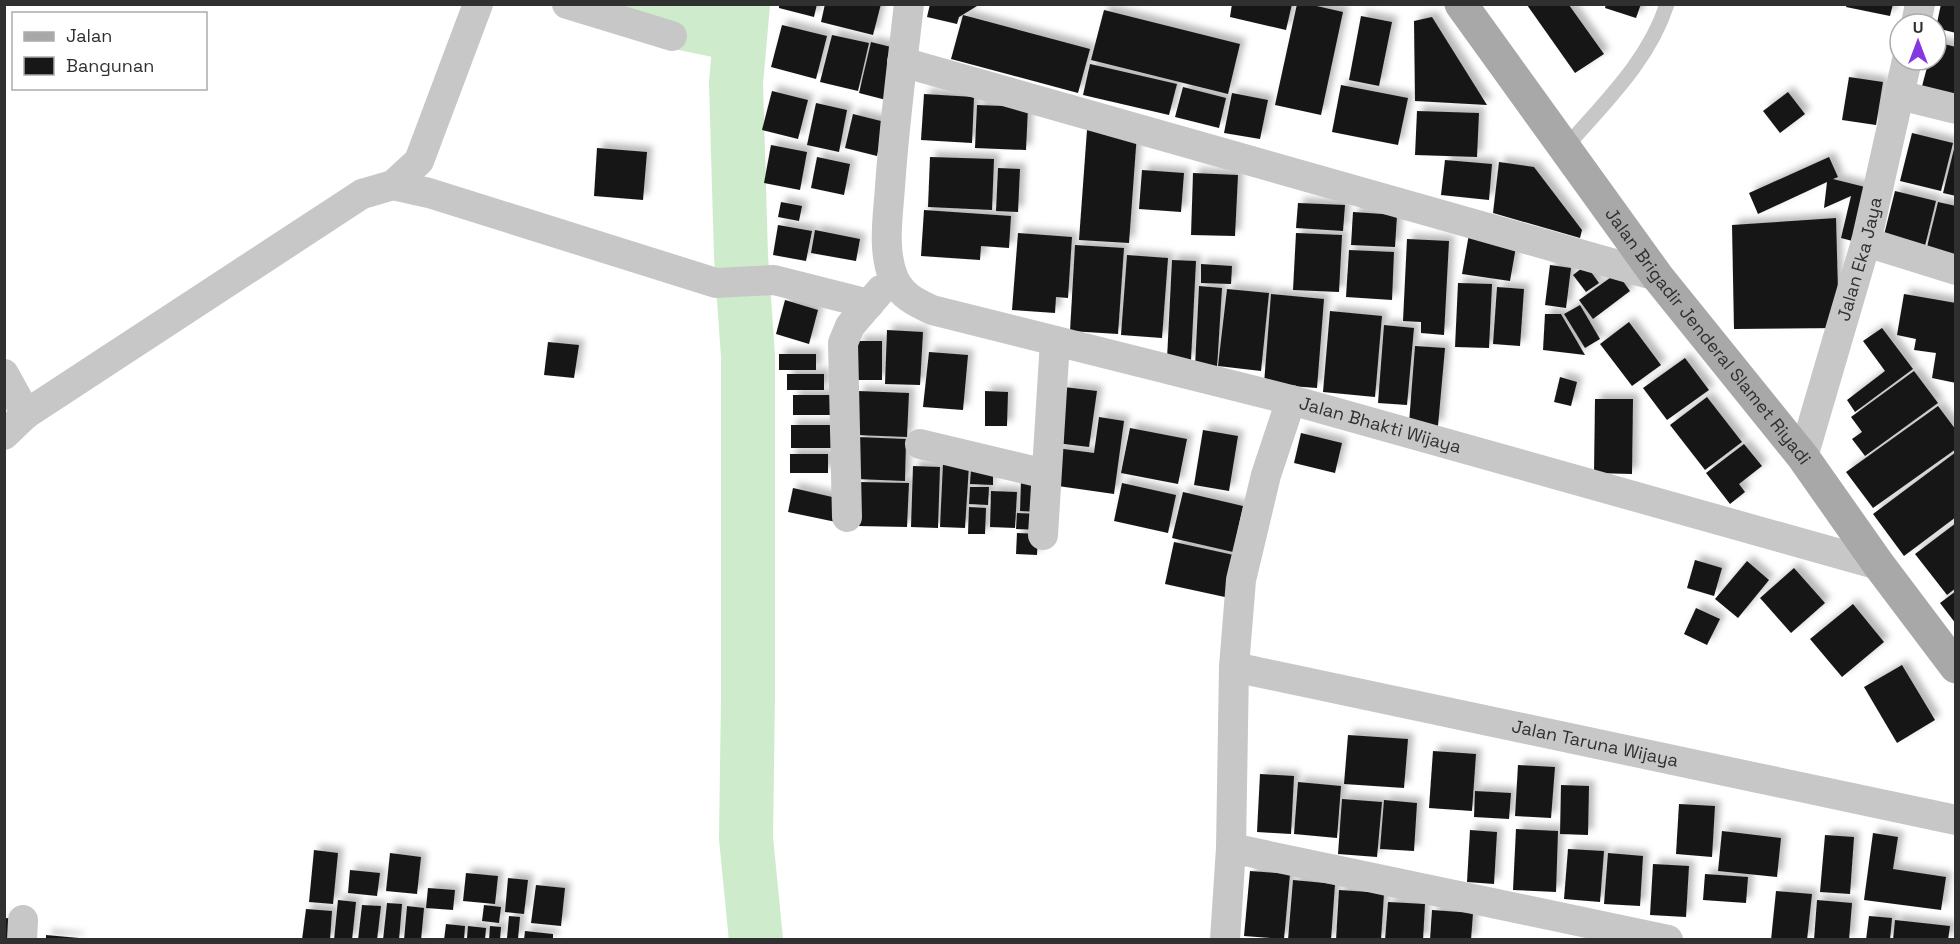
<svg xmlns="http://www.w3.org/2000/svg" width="1960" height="944" font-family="'Space Grotesk',sans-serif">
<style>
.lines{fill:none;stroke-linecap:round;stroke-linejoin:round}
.river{stroke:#ceeccb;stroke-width:54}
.building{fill:#171717;filter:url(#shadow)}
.service{stroke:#c7c7c7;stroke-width:15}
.minor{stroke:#c7c7c7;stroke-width:30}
.primary{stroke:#a8a8a8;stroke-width:33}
.labels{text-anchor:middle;stroke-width:6;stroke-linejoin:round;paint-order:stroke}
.street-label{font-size:18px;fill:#303030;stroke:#fff}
</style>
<defs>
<filter id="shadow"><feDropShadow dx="5.5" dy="-5.5" stdDeviation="3" flood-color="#0004"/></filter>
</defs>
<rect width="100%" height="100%" fill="#fff"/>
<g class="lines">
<g class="river">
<path d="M615 4 672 21 740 35"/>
<path d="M743 4 736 83 741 256 748 356V697L746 838 756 940"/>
</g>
</g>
<g class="building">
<path d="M779 4H817L814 17 779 8Z"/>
<path d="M825 4H881L873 35 821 22Z"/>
<path d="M930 4H977V6L959 17 957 24 927 17Z"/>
<path d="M1232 4H1292L1286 30 1230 17Z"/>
<path d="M1297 4H1308L1343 12 1321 115 1275 105Z"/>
<path d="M1606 4H1641L1636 18 1605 8Z"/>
<path d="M1847 4H1893L1890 16 1846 7Z"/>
<path d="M1941 4H1956V33L1936 28Z"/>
<path d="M1527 5H1569L1604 54 1575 73Z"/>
<path d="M1104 10 1240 44 1228 94 1091 60Z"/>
<path d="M963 15 1090 49 1078 93 951 59Z"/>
<path d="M1361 16 1392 22 1379 86 1349 80Z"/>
<path d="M1432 17 1487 105 1415 101 1414 21Z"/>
<path d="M782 25 827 36 816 79 771 67Z"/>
<path d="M832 35 869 43 858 91 820 82Z"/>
<path d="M871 42 903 50 890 101 859 93Z"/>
<path d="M1936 42 1956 47V98L1921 90 1929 60H1936Z"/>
<path d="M1090 64 1177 84 1169 115 1083 95Z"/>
<path d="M1849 77 1883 82 1876 125 1842 120Z"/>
<path d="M1341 85 1408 98 1398 145 1332 132Z"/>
<path d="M1183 87 1226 98 1219 128 1175 117Z"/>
<path d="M772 91 808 100 798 139 762 130Z"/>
<path d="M1788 92 1805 114 1780 133 1763 111Z"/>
<path d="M1232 93 1268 100 1260 139 1224 133Z"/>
<path d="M924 94 974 97 972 143 921 140Z"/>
<path d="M816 103 847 110 839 152 807 145Z"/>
<path d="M977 105 1028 107 1026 150 975 148Z"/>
<path d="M1417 111 1479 113 1477 157 1415 155Z"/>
<path d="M853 114 885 122 877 156 845 148Z"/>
<path d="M1087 130 1137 133 1129 243 1079 240Z"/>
<path d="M1912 133 1953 143 1941 191 1900 181Z"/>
<path d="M771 145 807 152 800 190 764 183Z"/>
<path d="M1955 145H1956V196L1943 193Z"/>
<path d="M597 148 647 152 643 200 594 196Z"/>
<path d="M817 157 850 164 844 195 811 188Z"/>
<path d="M930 157 994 159 992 210 928 207Z"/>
<path d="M1829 157 1838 177 1833 179 1873 189 1860 243 1841 238 1851 196 1824 208 1827 182 1758 214 1749 193Z"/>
<path d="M1445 160 1492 164 1489 200 1441 195Z"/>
<path d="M1499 162 1534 167 1582 230 1580 238 1493 213Z"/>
<path d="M998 168 1020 169 1018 212 996 211Z"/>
<path d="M1142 170 1184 173 1181 212 1139 209Z"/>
<path d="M1193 173 1238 175 1235 236 1191 235Z"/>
<path d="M1895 191 1936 201 1924 250 1883 239Z"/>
<path d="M781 202 802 206 799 221 778 217Z"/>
<path d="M1938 202 1956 206V258L1926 251Z"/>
<path d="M1298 203 1345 205 1343 231 1296 228Z"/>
<path d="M924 210 1011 216 1009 248 981 246 980 260 921 256Z"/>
<path d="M1353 212 1397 215 1395 247 1351 245Z"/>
<path d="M1836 218 1839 328 1734 329 1732 225Z"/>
<path d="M778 225 812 231 806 261 773 255Z"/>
<path d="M815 230 860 239 856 261 811 253Z"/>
<path d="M1018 233 1072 237 1068 298 1056 297 1055 313 1012 310Z"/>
<path d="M1296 233 1342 235 1339 292 1293 290Z"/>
<path d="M1469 234 1517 241 1510 281 1462 274Z"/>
<path d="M1407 239 1449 241 1444 335 1421 333V322L1403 321Z"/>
<path d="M1075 245 1124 248 1118 334 1070 331Z"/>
<path d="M1349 250 1394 252 1392 300 1346 297Z"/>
<path d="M1127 255 1168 258 1162 338 1121 335Z"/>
<path d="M1172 260 1196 261 1191 360 1167 359Z"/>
<path d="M1201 264 1232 266 1231 284 1201 283Z"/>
<path d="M1550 265 1571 268 1566 308 1545 305Z"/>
<path d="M1586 265 1599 283 1586 292 1573 275Z"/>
<path d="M1617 273 1630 291 1593 319 1579 300Z"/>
<path d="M1458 283 1492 284 1489 348 1455 347Z"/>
<path d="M1199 286 1222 288 1217 368 1195 367Z"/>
<path d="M1497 287 1524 289 1520 346 1493 344Z"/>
<path d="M1227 289 1269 293 1261 371 1218 366Z"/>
<path d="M1271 294 1324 299 1317 388 1264 384Z"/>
<path d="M1904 294 1956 303V383L1932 378 1936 353 1914 350 1916 339 1897 335Z"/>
<path d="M785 300 818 310 809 344 776 334Z"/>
<path d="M1580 305 1600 339 1585 348 1564 314Z"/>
<path d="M1330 311 1382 316 1375 397 1323 392Z"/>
<path d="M1545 314H1561L1585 355 1543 350Z"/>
<path d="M1629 322 1661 365 1632 386 1600 344Z"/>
<path d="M1384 325 1414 328 1407 405 1378 403Z"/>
<path d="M1882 328 1913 369 1855 412 1847 400 1885 371 1863 341Z"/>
<path d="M887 330 923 332 920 385 885 384Z"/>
<rect x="858" y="341" width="24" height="39"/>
<path d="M548 342 579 345 574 378 544 375Z"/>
<path d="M1415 346 1445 348 1438 426 1409 423Z"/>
<path d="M929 352 968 355 963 410 923 407Z"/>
<rect x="779" y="354" width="37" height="16"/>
<path d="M1685 358 1709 390 1667 420 1643 388Z"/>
<path d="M1914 371 1938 403 1865 456 1852 439 1862 432 1851 417Z"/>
<rect x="787" y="374" width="37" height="16"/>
<path d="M1560 377 1577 382 1571 406 1554 402Z"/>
<path d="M1064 387 1097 391 1089 447 1056 443Z"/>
<path d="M858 391 909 393 907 437 856 435Z"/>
<path d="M985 391 1008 392 1007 426H985Z"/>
<rect x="793" y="395" width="39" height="20"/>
<path d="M1707 397 1742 442 1705 470 1670 425Z"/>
<path d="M1595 399H1633L1632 474 1594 473Z"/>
<path d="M1938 406 1956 430V449L1873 508 1846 472Z"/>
<path d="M1099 417 1124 421 1114 494 1051 485 1056 448 1094 453Z"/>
<rect x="791" y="425" width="41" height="23"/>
<path d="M1130 428 1187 439 1178 484 1121 473Z"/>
<path d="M1203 430 1238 436 1229 491 1194 485Z"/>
<path d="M1301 433 1342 443 1335 473 1294 463Z"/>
<path d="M857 437 906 439 905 481 856 479Z"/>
<path d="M1744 444 1762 466 1739 484 1745 492 1730 504 1706 473Z"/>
<path d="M1956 452V517L1904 556 1873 514Z"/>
<rect x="790" y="454" width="38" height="19"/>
<path d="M943 463 969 465 965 528 940 527Z"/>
<path d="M913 466 940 467 938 528 911 527Z"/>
<path d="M971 469 993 470V485L970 484Z"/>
<path d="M1021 481 1040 482 1039 512 1020 511Z"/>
<path d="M859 482 909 483 907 527 858 526Z"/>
<path d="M1122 483 1176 495 1168 533 1114 521Z"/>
<path d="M970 487H989L988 505 969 504Z"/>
<path d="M793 488 841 499 836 522 788 512Z"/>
<path d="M991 491 1017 492 1015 528 990 527Z"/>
<path d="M1183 492 1243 506 1233 552 1172 538Z"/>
<path d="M969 507 986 508 985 534H968Z"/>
<path d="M1017 513 1039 514V530L1016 529Z"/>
<path d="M1956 523V588L1947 595 1915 554Z"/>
<path d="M1017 533 1038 534 1037 555 1016 554Z"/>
<path d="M1174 542 1243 557 1234 599 1165 584Z"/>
<path d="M1695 560 1722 568 1714 596 1687 588Z"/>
<path d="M1747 561 1769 580 1738 618 1715 599Z"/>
<path d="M1794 568 1825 603 1791 633 1760 598Z"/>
<path d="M1956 591V624L1940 603Z"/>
<path d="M1853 604 1884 642 1842 677 1810 639Z"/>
<path d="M1696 608 1720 619 1707 645 1684 634Z"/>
<path d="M1902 665 1935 720 1897 743 1864 687Z"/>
<path d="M1348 735 1408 739 1404 788 1344 784Z"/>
<path d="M1433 751 1476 754 1472 811 1429 808Z"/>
<path d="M1518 765 1555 767 1551 818 1515 816Z"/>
<path d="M1260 774 1294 776 1291 834 1257 832Z"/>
<path d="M1298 782 1341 786 1337 838 1294 834Z"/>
<path d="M1561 785 1589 786 1588 835 1560 834Z"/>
<path d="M1475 791 1511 793 1509 819 1474 817Z"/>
<path d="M1342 799 1382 802 1377 857 1338 854Z"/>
<path d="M1384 800 1417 803 1414 851 1380 849Z"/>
<path d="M1679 804 1715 806 1712 857 1676 854Z"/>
<path d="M1516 829 1558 831 1556 892 1513 890Z"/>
<path d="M1470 830 1497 832 1494 884 1467 882Z"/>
<path d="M1722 831 1781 838 1777 877 1718 871Z"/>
<path d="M1873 833 1898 837 1893 869 1946 877 1941 910 1864 900Z"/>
<path d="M1825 835 1854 837 1850 894 1820 892Z"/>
<path d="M1568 849 1604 851 1600 902 1564 899Z"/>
<path d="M314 850 338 853 333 904 309 902Z"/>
<path d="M390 853 421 857 417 894 386 891Z"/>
<path d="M1608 853 1643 856 1640 906 1604 904Z"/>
<path d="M1653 864 1689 866 1686 917 1650 915Z"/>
<path d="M350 870 380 873 377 896 348 893Z"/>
<path d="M1250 871 1290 874 1284 939 1244 936Z"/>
<path d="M466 873 498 876 495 904 463 901Z"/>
<path d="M1705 874 1748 877 1746 903 1703 900Z"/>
<path d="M508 878 528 880 524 914 505 912Z"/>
<path d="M1293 880 1335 884 1331 940H1288Z"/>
<path d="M536 885 565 888 561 926 531 923Z"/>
<path d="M428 888 455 890 453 910 426 908Z"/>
<path d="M1339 890 1384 893 1381 940H1336Z"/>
<path d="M1776 891 1812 894 1807 940H1771Z"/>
<path d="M338 900 356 902 352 940H334Z"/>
<path d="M1817 900 1852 903 1849 940H1814Z"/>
<path d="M1388 902 1425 904 1423 940H1385Z"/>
<path d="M387 903 402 904 399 940H383Z"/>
<path d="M362 905 381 906 377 940H358Z"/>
<path d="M484 905 501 907 499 923 482 921Z"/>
<path d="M407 906 424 908 421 940H404Z"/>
<path d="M306 909 332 911 330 940H302Z"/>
<path d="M1432 910 1473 913 1471 940H1430Z"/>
<path d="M509 916 520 917 518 939 507 938Z"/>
<path d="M1869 916 1892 918 1890 940H1866Z"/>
<path d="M5 918 22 919 21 940H5Z"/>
<path d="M1895 920 1950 926 1948 940H1893Z"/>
<path d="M446 924 465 926 464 940H444Z"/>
<path d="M468 926 486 928 485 940 467 938Z"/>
<path d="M490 926 501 927 500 940H489Z"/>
<path d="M525 931 553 934V940H524Z"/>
<path d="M46 935 79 938V940H46Z"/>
</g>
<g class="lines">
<path class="service" d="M1565 148C1603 104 1649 61 1667 4"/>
<g class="minor">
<path d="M567 4 672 36"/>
<path id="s1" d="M909 4C902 66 894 126 890 187 888 216 882 251 894 279 902 296 915 302 932 310L1291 400 1879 565"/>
<path d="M1916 24 1920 4"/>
<path d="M902 62 1657 276"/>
<path d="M1899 95 1956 109"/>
<path d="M393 185 419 161 478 4"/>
<path d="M1866 242 1956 270"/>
<path d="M4 374 26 414"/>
<path d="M4 435 26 414 362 194 393 185 429 193 716 283 774 280 869 304"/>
<path d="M920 444 1046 474"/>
<path id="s2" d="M1803 457 1866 242 1907 60"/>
<path d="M847 517 843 343 850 326 881 290"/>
<path d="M1043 535 1055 341"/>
<path id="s3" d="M1234 667 1956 820"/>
<path d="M1231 848 1668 940"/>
<path d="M22 940 23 920"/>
<path d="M1225 940 1231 848 1234 667 1241 580 1266 475 1291 400"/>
</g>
<path class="primary" id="s4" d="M1461 4 1657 276 1803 457 1879 565 1956 667"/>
</g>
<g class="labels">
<g class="street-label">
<text dy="6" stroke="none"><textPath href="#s2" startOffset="206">Jalan Eka Jaya</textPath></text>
<text dy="6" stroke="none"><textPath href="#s4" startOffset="414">Jalan Brigadir Jenderal Slamet Riyadi</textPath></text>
<text dy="6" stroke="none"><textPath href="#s1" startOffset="790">Jalan Bhakti Wijaya</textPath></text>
<text dy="6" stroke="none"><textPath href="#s3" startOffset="369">Jalan Taruna Wijaya</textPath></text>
</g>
</g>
<rect width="1960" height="944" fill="none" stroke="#303030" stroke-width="12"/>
<rect x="12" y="12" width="195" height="78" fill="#ffffff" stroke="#acacac" stroke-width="1.5"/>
<rect x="24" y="32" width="30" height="9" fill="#a8a8a8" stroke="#acacac" stroke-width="1.5"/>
<text x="66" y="42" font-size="18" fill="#303030">Jalan</text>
<rect x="24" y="57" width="30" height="18" fill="#171717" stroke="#acacac" stroke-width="1.5"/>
<text x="66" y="72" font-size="18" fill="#303030">Bangunan</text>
<g transform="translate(1918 42)"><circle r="28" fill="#ffffff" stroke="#acacac" stroke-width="1.5"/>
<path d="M0-4.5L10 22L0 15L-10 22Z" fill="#8537e1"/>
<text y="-9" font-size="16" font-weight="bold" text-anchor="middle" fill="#303030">U</text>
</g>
</svg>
